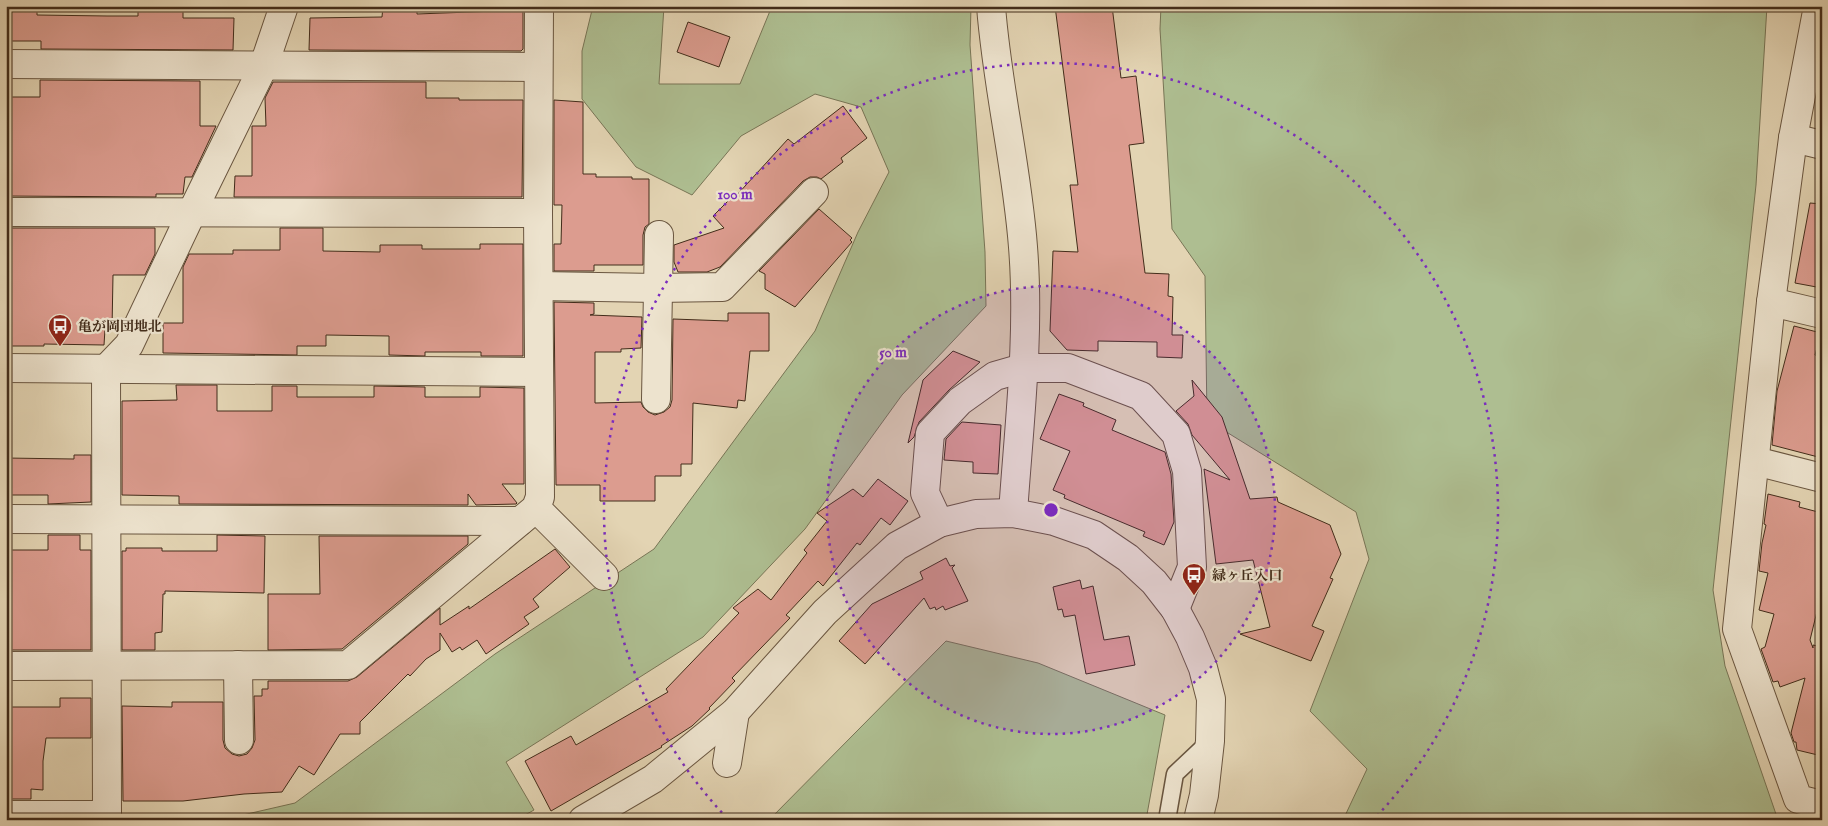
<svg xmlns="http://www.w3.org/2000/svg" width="1828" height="826" font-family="'IM FELL English','Noto Serif JP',serif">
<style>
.green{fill:#aebe91;stroke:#787556}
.building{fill:#dc9c8f;stroke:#422c1a}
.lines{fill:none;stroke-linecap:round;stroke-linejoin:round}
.service-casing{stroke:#6a5640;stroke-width:19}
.minor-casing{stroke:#6a5640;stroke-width:30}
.tertiary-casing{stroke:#6a5640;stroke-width:30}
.service{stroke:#ede3ce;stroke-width:16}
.minor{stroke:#ede3ce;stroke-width:28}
.tertiary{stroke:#ede3ce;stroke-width:28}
.ring{fill:none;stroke:#7b2cbf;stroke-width:2.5;stroke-dasharray:2.5 5}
.labels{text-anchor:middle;stroke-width:4.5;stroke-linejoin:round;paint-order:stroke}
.poi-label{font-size:14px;font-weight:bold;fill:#422c1a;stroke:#ede3ce;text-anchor:start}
.centre{fill:#7b2cbf;stroke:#ede3ce;stroke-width:2.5}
.ring-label{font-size:15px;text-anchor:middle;font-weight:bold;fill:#7b2cbf;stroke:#ede3ce;stroke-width:4.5;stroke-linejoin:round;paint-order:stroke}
</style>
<rect width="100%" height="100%" fill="#e3d4b3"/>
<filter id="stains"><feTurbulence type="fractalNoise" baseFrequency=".004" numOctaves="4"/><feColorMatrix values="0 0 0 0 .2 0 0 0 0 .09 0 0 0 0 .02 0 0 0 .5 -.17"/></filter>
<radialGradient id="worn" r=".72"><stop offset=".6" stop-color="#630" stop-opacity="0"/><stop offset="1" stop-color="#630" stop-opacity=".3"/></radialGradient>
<g class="green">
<path d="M593 6H664L659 84H740L772 6H971L970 45 985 252 986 306 902 395 805 529 703 637 506 762 534 810 516 820H221L295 803 495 654 654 549 815 331 858 232 889 172 861 107 815 94 741 136 692 195 636 167 582 99V51Z"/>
<path d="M1161 6H1767L1756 185 1713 590 1725 666 1778 820H1343L1367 769 1310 711 1369 559 1356 512 1207 420 1205 276 1172 229 1160 29Z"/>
<path d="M946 641 1038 663 1165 715 1146 820H769Z"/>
</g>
<g class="building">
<path d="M6 6H37V15L107 16H138V6H183V18H234L233 50 41 49V41H6Z"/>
<path d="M383 6H417V14L523 10V49L521 51 309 50 310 18 382 17Z"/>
<path d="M1055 6H1112L1121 78 1136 76 1144 143 1129 145 1145 273 1169 274 1168 296 1173 297 1172 335H1183L1182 358 1157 357V342L1098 341V351L1067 350 1050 331 1053 251 1078 252 1070 185H1078Z"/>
<path d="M688 22 730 37 719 67 677 52Z"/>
<path d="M40 80 200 81V126H216L192 177H185L183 194H156V197L6 196V97H40Z"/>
<path d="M273 82H426V98H459V100H523L522 197H234L235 176H252V126H266L265 98Z"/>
<path d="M554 100 583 102V174H596V177H632V179H649V224L645 227 643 235V265H594V271H554V244H561L562 205H554Z"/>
<path d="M843 106 867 138 841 158 843 162 821 179 817 177H810L803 181 720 267 707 272H678L674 262V245L724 228 713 216 735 194 736 196 788 139 794 144Z"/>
<path d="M1810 203 1822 204V288L1795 283Z"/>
<path d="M819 209 852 238 850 240 852 242 795 307 765 289V274L759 271Z"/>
<path d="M6 228H155V254L145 275H113L112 329H105L104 345 44 344V346H9V326H6Z"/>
<path d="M280 228H323V251L380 252V245H422V249H480V244H523V356H481V352H425V356L389 355V336L326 335V346H297V355L163 353V323H183V267L189 254H233V250H280Z"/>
<path d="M554 302 594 303V314L590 315 642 317 641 348 621 349V352H595V403L641 402 643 407 648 412 655 415 664 412 670 407 672 400 673 319 728 321V313H769V351H750L745 401 738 400 737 408 693 403 692 464H681V476H655V501H600V485H556Z"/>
<path d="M1794 326 1821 333 1815 355 1822 357V458L1772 445 1777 391Z"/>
<path d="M953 351 980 362 949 390 919 422 914 437 908 443 923 380Z"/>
<path d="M1192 380 1222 417 1250 499 1277 497 1278 502 1330 525 1341 554 1330 578 1333 579 1312 626 1324 631 1311 661 1240 634 1270 627 1253 560 1216 564 1204 469 1230 480 1192 435 1188 424 1176 411 1194 396Z"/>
<path d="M176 385H217V411H272V386H297V397H374V386L425 387V397H480V387L524 388V484H502L517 503 516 504 476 505 468 494V505L179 504V496L122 495V401L177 400Z"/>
<path d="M1059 394 1084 403 1083 406 1116 420 1112 430 1165 452 1171 474 1174 522 1164 545 1143 536 1145 532 1064 498 1065 495 1053 490 1070 451 1040 439Z"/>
<path d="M962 422 1001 425 998 474 973 473V462L944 460 946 439Z"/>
<path d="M74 455H91V502L48 504V495H6V458L74 459Z"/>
<path d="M878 479 908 501 890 525 881 518 860 545 857 543 823 586 818 581 786 615 790 618 732 678 735 681 709 708 710 709 692 726 661 746 662 747 551 811 525 761 571 736 576 745 668 692 666 689 739 613 733 608 758 589 771 600 807 553 804 550 827 521 817 513 853 489 863 497Z"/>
<path d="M1768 494 1800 502 1799 507 1822 513V591L1810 640 1813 648V645L1822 647V756L1797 750 1796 742H1794L1791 733 1805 678 1780 687 1778 681 1773 682 1761 649 1765 647 1774 614 1759 610 1768 573 1759 571 1762 543 1766 525 1764 524Z"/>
<path d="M48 535H80V550H91V650H6L7 550H48Z"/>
<path d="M217 535 265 536 264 593 165 591V594H163L162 632 155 633V650H122V551H126V548H162V551H217Z"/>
<path d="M319 536H468V544L342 649 268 650V594H320Z"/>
<path d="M555 549 570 567 533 599 539 607 524 617 529 624 486 654 477 640 462 650 460 647 452 652 440 633V650L426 659 410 676 408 674 360 722V734H340L314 775 299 766 282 792 244 794 183 801H123L122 706 172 707V702H223V740L225 748 232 754 239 756 247 754 252 748 255 740 254 696H262V689H268V681H348L357 677 440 608V625L469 606V609Z"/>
<path d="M946 558 950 566 955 565 952 568 968 601 945 610 943 606 936 610 935 607 930 609 924 598 865 664 839 641 872 604 923 579 920 572Z"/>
<path d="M1080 580 1082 589 1093 586 1104 640 1129 636 1135 665 1086 674 1075 615 1064 617 1062 609 1058 610 1053 587Z"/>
<path d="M60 698H91V738H46L43 761V790L31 789V799H6V707H60Z"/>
</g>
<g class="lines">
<g class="service-casing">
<path id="service" d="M1167 820 1175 774 1210 741"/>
</g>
<g class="minor-casing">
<g id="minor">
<path d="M1818 6 1793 138 1771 302 1737 629 1798 799 1822 805"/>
<path d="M6 64 538 67"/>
<path d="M1793 138 1822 145"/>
<path d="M6 212 538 213"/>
<path d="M539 286 657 288 722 287 814 192"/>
<path d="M1771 302 1822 314"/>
<path d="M6 368 538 372"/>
<path d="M656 399 659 235"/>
<path d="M1755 461 1822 478"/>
<path d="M536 508 604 576"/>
<path d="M6 519 520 521"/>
<path d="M939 523 925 493 930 433 960 401 995 376 1023 368H1068L1141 396 1176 434 1187 471 1192 567 1175 609"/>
<path d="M238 665 239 740"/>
<path d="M6 666 348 665 536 508 540 497 538 213 539 6"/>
<path d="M727 763 735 712"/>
<path d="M6 815H107"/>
<path d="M107 820 106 369 129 345 192 212 264 65 284 6"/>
</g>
</g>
<g class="tertiary-casing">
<g id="tertiary">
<path d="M991 6C997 87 1017 166 1023 247 1030 335 1019 425 1013 513"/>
<path d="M583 820 653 779 735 712 825 612 897 546 939 523 976 514 1013 513 1054 521 1094 535 1128 558 1154 582 1175 609 1190 637 1203 668 1211 699 1210 741 1204 795 1198 820"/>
</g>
</g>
<use href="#service" class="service"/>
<use href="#minor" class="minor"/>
<use href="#tertiary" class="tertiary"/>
</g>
<circle cx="1051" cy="510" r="224" fill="#7b2cbf" fill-opacity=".12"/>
<g class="ring">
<circle cx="1051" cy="510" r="224"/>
<path d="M727 818A447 447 0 1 1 1375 818"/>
</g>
<defs>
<g id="bus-pin" transform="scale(1.25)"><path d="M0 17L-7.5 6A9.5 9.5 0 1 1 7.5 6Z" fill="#8f2418" stroke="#ede3ce"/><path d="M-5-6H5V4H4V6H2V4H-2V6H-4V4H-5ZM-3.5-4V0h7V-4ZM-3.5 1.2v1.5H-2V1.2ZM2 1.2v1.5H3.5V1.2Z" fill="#fff"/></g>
</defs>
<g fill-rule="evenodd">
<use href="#bus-pin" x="60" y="326"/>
<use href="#bus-pin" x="1194" y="575"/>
</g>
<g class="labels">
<g class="poi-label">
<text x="78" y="331">亀が岡団地北</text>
<text x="1212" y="580">緑ヶ丘入口</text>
</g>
</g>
<circle cx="1051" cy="510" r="8" class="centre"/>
<g class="ring-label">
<text x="735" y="199">100 m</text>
<text x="893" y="357">50 m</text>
</g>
<rect width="1828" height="826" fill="none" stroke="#e3d4b3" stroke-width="25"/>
<rect x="8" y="8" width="1813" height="811" fill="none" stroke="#422c1a" stroke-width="2.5"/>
<rect x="12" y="12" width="1803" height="801" fill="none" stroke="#422c1a"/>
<rect width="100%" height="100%" filter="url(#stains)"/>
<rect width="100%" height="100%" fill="url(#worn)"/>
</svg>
